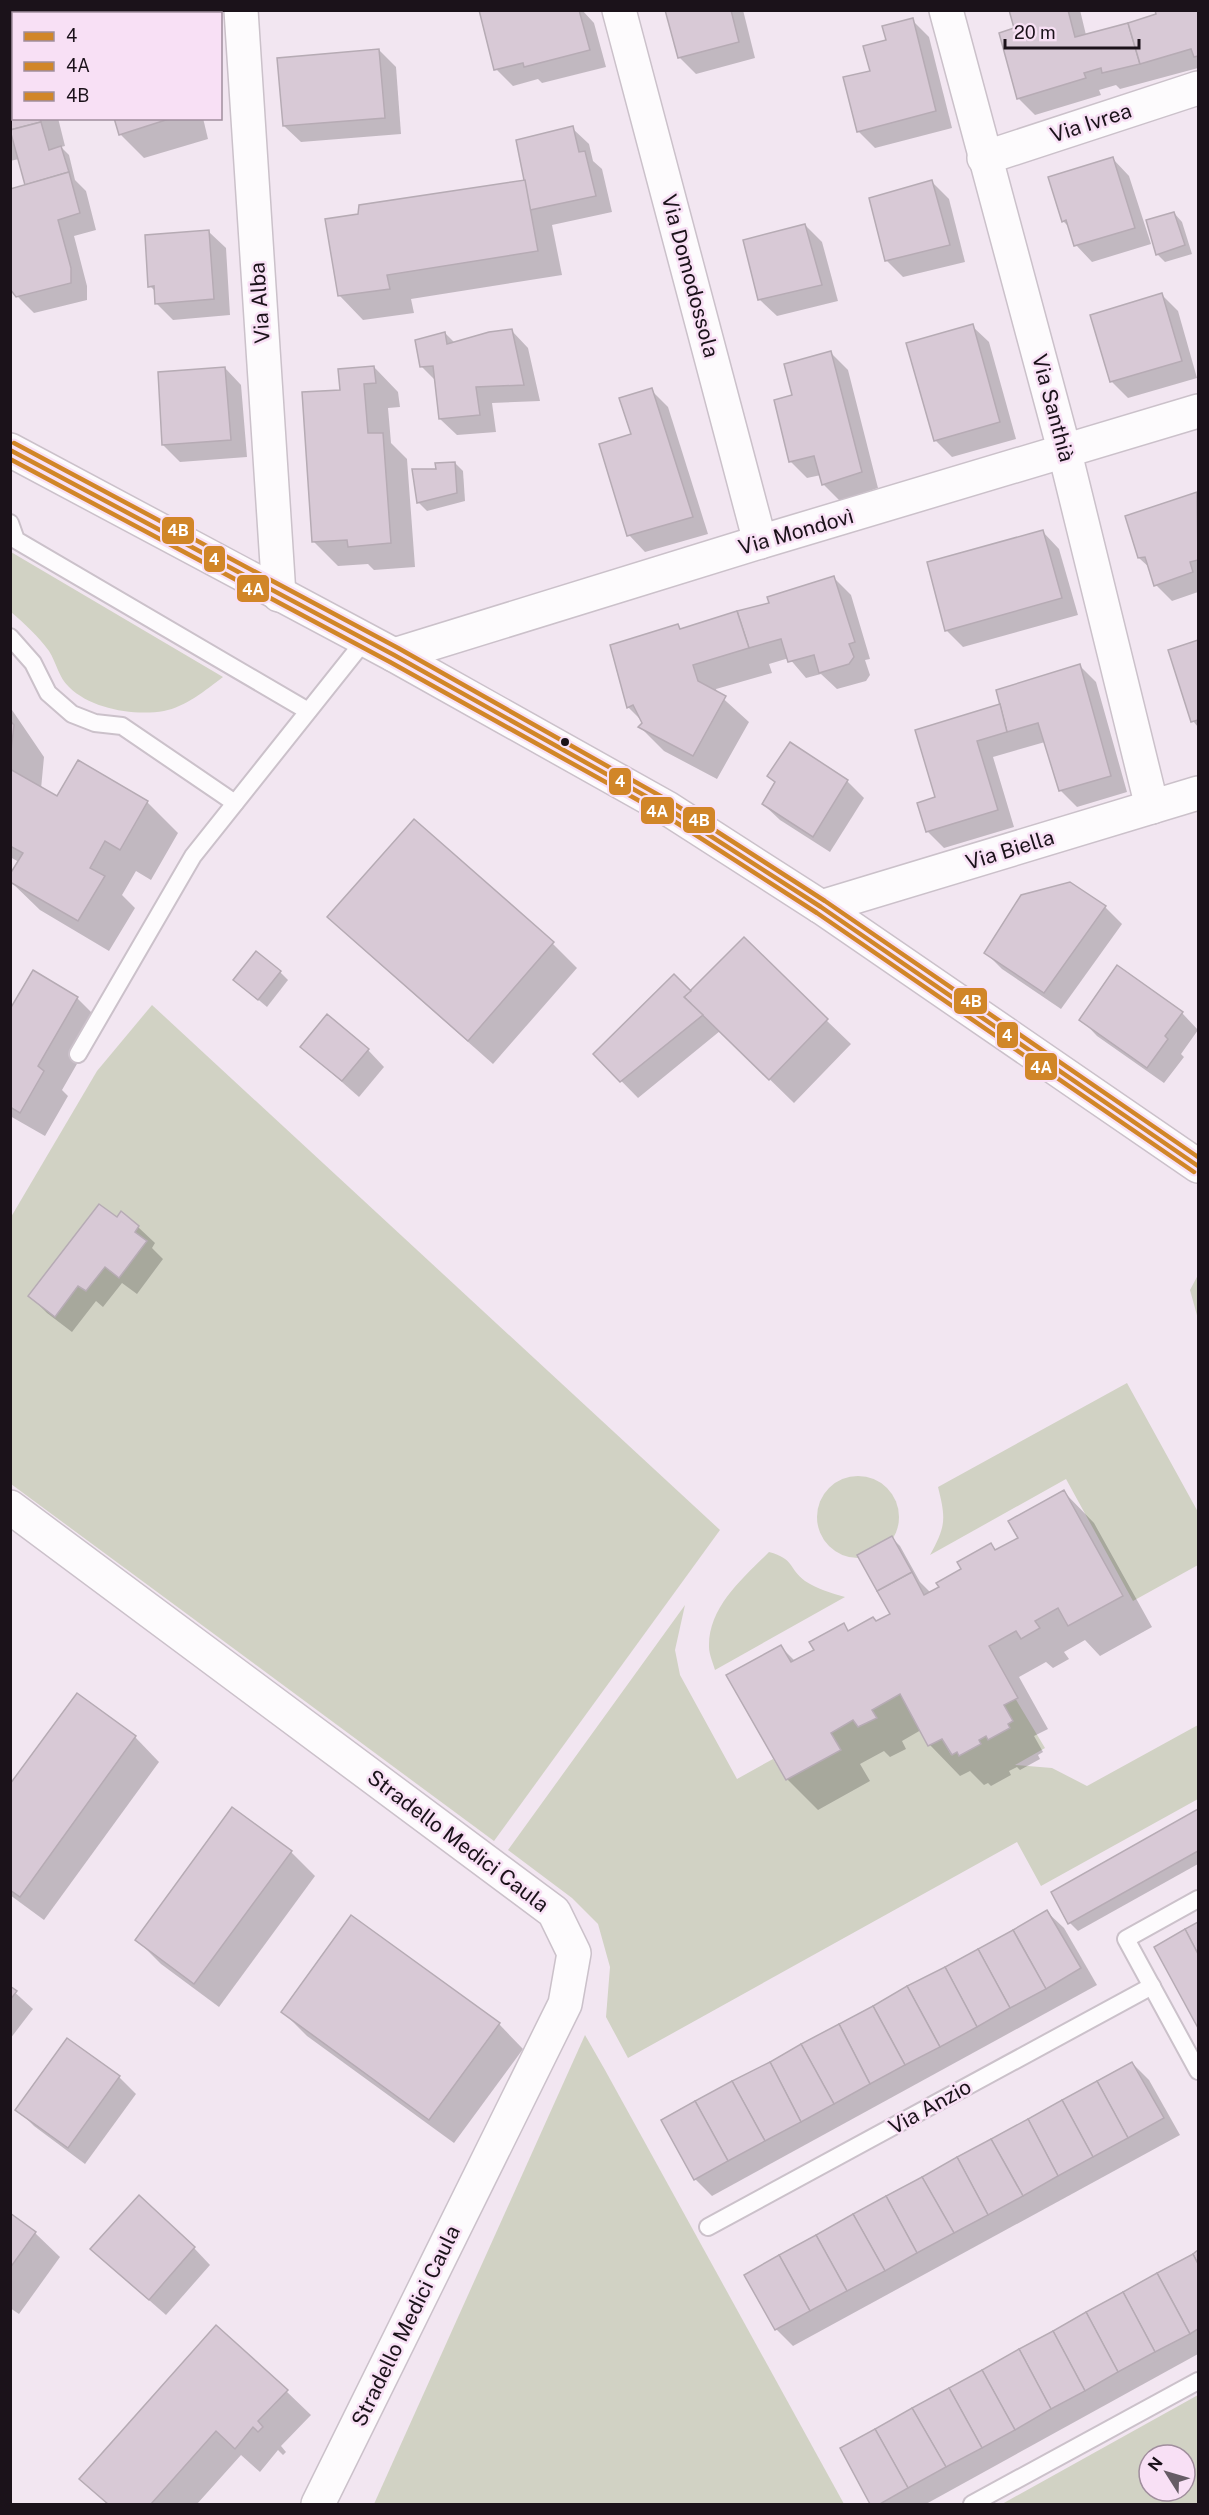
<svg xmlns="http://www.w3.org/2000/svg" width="1209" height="2515" font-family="'Public Sans',sans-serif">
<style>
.green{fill:#d1d2c4;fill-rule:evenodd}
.shadow{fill:#0003}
.building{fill:#d8c9d6;stroke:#b6abb4;stroke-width:1.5}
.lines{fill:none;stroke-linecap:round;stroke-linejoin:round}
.service-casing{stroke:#cbc1ca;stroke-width:20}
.minor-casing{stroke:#cbc1ca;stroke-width:36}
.tertiary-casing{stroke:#cbc1ca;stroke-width:36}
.service{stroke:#fdfbfd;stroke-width:16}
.minor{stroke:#fdfbfd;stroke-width:33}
.tertiary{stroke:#fdfbfd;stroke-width:33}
.bus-1-casing{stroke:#f8e0f5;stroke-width:9}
.bus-2-casing{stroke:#f8e0f5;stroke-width:9}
.bus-3-casing{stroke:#f8e0f5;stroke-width:9}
.bus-1{stroke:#d18628;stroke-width:4.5}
.bus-2{stroke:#d18628;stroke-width:4.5}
.bus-3{stroke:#d18628;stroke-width:4.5}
.bus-dot{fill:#1b121a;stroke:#f8e0f5;stroke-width:2}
.labels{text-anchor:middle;stroke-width:5;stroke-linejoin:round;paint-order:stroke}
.street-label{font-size:21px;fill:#1b121a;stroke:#f8e0f5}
.line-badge{stroke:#f8e0f5;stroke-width:2}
.badge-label{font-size:16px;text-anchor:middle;font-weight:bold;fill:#fff}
</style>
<rect width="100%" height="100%" fill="#f2e6f1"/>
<g class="green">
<path d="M11 552 223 677C206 690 185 707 164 711 134 716 91 709 69 687 59 678 56 662 49 651 38 636 25 624 11 612Z"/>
<path d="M152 1005 720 1530 494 1841 11 1484V1217L97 1071Z"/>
<path d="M1198 1275V1319L1190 1290Z"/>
<path d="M1127 1383 1198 1512V1565L1133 1601 1066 1479 930 1555C946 1526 946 1519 938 1487Z"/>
<circle cx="858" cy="1517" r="41"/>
<path d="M769 1552C795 1559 788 1568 805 1581 817 1589 831 1593 845 1597L715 1670C713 1663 709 1654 709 1647 708 1607 743 1578 769 1552Z"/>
<path d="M685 1605 675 1650 680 1675 737 1779 773 1759 786 1780 841 1750 831 1733 853 1720 858 1727 876 1718 872 1710 900 1694 928 1746 942 1739 951 1755 957 1752 959 1756 981 1744 979 1740 986 1736 988 1740 1010 1728 1008 1724 1013 1721 1004 1705 1015 1698 1045 1748 1015 1765 1052 1768 1087 1786 1198 1725V1799L1041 1886 1017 1842 628 2058 606 2017 610 1967 598 1924 572 1898 508 1850Z"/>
<path d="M585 2035 605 2070 844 2504H374Z"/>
<path d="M1198 2395V2504H1002ZM1149 2455H1185V2491H1149Z"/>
</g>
<g class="shadow">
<path d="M10 10H194L195 14H14V118H58L65 146 61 147 69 155 75 180 86 191 96 230 74 236 87 286V300L34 313 17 296 28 186 19 159 10 161Z"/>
<path d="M480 10H582L594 23 606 67 542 83 538 79 513 86 496 69Z"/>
<path d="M667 10H743L755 58 696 74 679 57Z"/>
<path d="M1011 10H1080L1086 35 1158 15 1157 10H1198V68L1120 89 1116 85 1099 90 1101 95 1035 115 1018 98 1016 29Z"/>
<path d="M912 20 929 37 952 128 875 148 858 131 872 72 888 41Z"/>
<path d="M379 50 396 67 401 134 301 142 284 126Z"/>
<path d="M116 118H203L208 139 144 158 120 134Z"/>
<path d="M572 128 589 144 593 161 602 169 612 212 552 225 562 275 411 299 414 313 363 320 339 295 526 181Z"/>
<path d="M1113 159 1129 176 1151 244 1092 262 1076 245 1071 229 1063 221Z"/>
<path d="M932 182 949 199 965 262 903 277 886 260Z"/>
<path d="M1174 213 1182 222 1192 254 1165 262 1157 254Z"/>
<path d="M805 225 822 242 838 301 777 316 760 300 745 241Z"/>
<path d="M209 232 226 248 230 315 173 320 156 303V292L150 286Z"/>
<path d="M1161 294 1178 311 1197 378 1128 398 1111 381Z"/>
<path d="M972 326 989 342 1016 439 952 457 935 440Z"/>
<path d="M512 331 528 348 540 401 492 403 496 432 457 435 440 419 436 381 421 366 445 333 455 343Z"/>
<path d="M831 353 848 370 878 488 840 501 823 484 821 475 807 478 790 461 794 396Z"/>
<path d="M374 367 398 392 400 407 388 408 391 443 407 459 415 567 374 570 368 564 338 566 313 541 341 391Z"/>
<path d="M225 368 241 385 247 457 180 462 163 445Z"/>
<path d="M651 390 668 407 708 534 645 552 629 535 633 435Z"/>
<path d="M455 463 463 471 465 501 427 511 419 503 437 470Z"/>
<path d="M1196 494 1198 496V592L1172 601 1156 585 1151 569 1139 558Z"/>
<path d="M1043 532 1059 549 1078 615 963 647 947 631 929 564Z"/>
<path d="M834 578 851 595 870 659 865 660 870 675 866 681 837 689 821 674 806 678 789 658 769 664 772 673 716 689 717 693 749 722 717 779 664 751 640 727 643 722 628 707 677 626 681 630 771 604Z"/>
<path d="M1198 642V727L1193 721 1170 651Z"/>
<path d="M1079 665 1096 682 1127 792 1077 807 1060 790 1045 742 993 757 1014 827 944 848 927 831 936 798 1002 705Z"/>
<path d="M10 707 44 757 41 789 57 798 79 762 147 802 178 833 151 880 136 871 122 895 135 908 109 951 40 910 10 881 19 862 10 857Z"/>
<path d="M847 781 864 798 830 852 780 820 763 804Z"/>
<path d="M414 821 553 944 577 968 493 1064 354 941 330 917Z"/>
<path d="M1105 907 1122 924 1061 1009 1002 969 985 952Z"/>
<path d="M280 972 288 980 267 1007 235 980Z"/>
<path d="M691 993 826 1020 851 1044 794 1103 720 1031 638 1098 595 1054Z"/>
<path d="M77 998 101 1022 62 1090 68 1096 45 1136 10 1116V1012Z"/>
<path d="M1182 1013 1198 1030 1181 1054 1184 1057 1164 1083 1097 1036 1081 1019Z"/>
<path d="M302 1047 368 1050 384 1067 359 1097Z"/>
<path d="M117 1219 138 1227 155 1243 152 1248 163 1259 137 1294 122 1283 103 1307 96 1301 72 1332 47 1313 30 1296Z"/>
<path d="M1064 1492 1094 1523 1152 1627 1100 1656 1085 1640 1064 1652 1069 1659 1053 1668 1046 1662 1019 1677 1048 1729 1034 1736 1043 1752 1038 1755 1040 1759 1020 1770 1017 1767 1009 1771 1011 1775 991 1786 988 1783 984 1785 970 1771 960 1776 930 1745 921 1730 902 1741 906 1749 890 1757 884 1751 860 1764 870 1781 818 1810 787 1779 781 1647 796 1662 816 1650 843 1625 850 1632 877 1623 892 1614V1538L900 1546 920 1582 931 1593 963 1570 991 1544 997 1551 1020 1538Z"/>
<path d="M135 1737 159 1762 44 1920 10 1895V1787Z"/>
<path d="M1198 1810V1864L1078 1931 1070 1923 1053 1892Z"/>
<path d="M291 1852 315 1876 219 2007 161 1964 137 1940Z"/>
<path d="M1047 1912 1064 1928 1097 1985 712 2196 695 2179 663 2121Z"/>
<path d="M1198 1924V2025L1156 1948Z"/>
<path d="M10 1988 33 2009 10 2039Z"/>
<path d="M283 2012 499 2024 523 2049 454 2143 307 2036Z"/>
<path d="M67 2040 119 2077 136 2094 85 2164 34 2126 17 2109Z"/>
<path d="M1132 2063 1149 2080 1180 2135 793 2346 776 2329 746 2275Z"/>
<path d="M10 2215 35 2233 60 2257 19 2314 10 2308Z"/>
<path d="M194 2248 210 2265 166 2315 109 2265Z"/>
<path d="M1198 2252V2354L926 2504H872L842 2449Z"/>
<path d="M286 2391 311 2415 281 2446 286 2452 283 2455 278 2450 260 2472 241 2455 197 2504H107L81 2479Z"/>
</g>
<g class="building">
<path d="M10 10H178L179 14H14V118H40L41 122 10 130Z"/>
<path d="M479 10H579L590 50 524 67 523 63 494 70Z"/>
<path d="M665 10H731L739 42 678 58Z"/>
<path d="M1009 10H1068L1075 37 1128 23 1140 64 1102 73 1101 68 1084 73 1086 78 1017 99 999 33 1014 28Z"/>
<path d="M1155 10H1198V56L1194 57 1191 49 1140 64 1128 23 1156 14Z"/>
<path d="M913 18 936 111 857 132 843 77 870 71 863 46 886 40 882 26Z"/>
<path d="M379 49 385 118 283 126 277 58Z"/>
<path d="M114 118H172L119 135Z"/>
<path d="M41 122 49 150 61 146 69 172 25 185 10 130Z"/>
<path d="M573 126 579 152 585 151 596 196 530 210 516 140Z"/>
<path d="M1113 157 1135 228 1074 246 1066 220 1062 222 1048 177Z"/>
<path d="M69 172 80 213 58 220 71 268V283L16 297 10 289V189Z"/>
<path d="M525 180 538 251 387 275 390 289 338 296 325 219 358 214 359 205Z"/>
<path d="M932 180 950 245 885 261 869 198Z"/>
<path d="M1174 212 1185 245 1156 255 1146 220Z"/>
<path d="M805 224 822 285 758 300 743 240Z"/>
<path d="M209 230 214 299 155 304 154 286 148 287 145 235Z"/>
<path d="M1162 293 1182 361 1110 382 1090 315Z"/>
<path d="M973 324 1000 422 934 441 906 343Z"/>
<path d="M512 329 524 385 476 387 480 415 439 419 433 366 420 367 415 340 445 332 447 344 489 332Z"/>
<path d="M831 351 862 472 822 485 814 456 789 462 774 400 792 395 784 364Z"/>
<path d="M374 366 376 383 364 384 368 433H383L391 543 348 547 347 540 312 542 302 392 340 390 338 369Z"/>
<path d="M225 367 231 440 162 445 158 372Z"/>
<path d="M652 388 693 517 627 536 599 444 631 434 619 398Z"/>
<path d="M455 462 457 493 417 503 412 469H436L435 463Z"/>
<path d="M1197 492 1198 560 1190 562 1193 572 1154 586 1145 557 1138 558 1125 516Z"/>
<path d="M1043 530 1062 598 945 631 927 562Z"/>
<path d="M834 576 855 642 849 644 854 657 849 664 819 673 814 655 788 662 781 639 749 648 737 611 769 603 767 597Z"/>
<path d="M737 611 749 648 693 665 698 681 726 696 693 756 638 727 642 723 633 705 627 708 610 645 678 624 680 629Z"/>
<path d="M1198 640V720L1191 722 1168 650Z"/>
<path d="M1080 664 1111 776 1059 791 1038 723 1007 732 996 690Z"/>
<path d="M1000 704 1007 732 977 741 998 810 926 832 917 803 935 797 915 730Z"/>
<path d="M10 720 14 725 10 760Z"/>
<path d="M790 742 848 780 813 837 762 804 775 782 767 776Z"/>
<path d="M78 760 148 801 120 850 105 841 90 868 105 876 78 921 10 882V874L23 853 10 846V769L57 796Z"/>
<path d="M414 819 554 942 468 1041 327 917Z"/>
<path d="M1070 882 1106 906 1044 993 984 953 1021 895Z"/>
<path d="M744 937 828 1019 769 1080 684 997Z"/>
<path d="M256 951 281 971 258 1000 233 980Z"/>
<path d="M1117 965 1183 1012 1165 1036 1168 1039 1147 1068 1079 1020Z"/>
<path d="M33 970 78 997 38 1066 44 1071 20 1113 10 1107V1009Z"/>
<path d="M674 974 691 991 684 997 703 1015 620 1082 593 1054Z"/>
<path d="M327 1014 369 1049 342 1081 300 1047Z"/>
<path d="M99 1204 117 1217 121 1211 139 1226 135 1232 147 1241 119 1278 105 1267 86 1291 78 1286 55 1317 28 1296Z"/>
<path d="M1064 1490 1123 1596 1068 1626 1058 1608 1035 1621 1040 1628 1021 1639 1016 1631 989 1646 1018 1698 1004 1705 1013 1721 1008 1724 1010 1728 988 1740 986 1736 979 1740 981 1744 959 1756 957 1752 952 1755 942 1739 928 1746 900 1694 872 1710 877 1718 858 1727 853 1720 831 1733 841 1750 786 1780 726 1675 781 1645 791 1662 814 1650 809 1642 844 1623 848 1631 873 1617 876 1621 890 1614 877 1591 912 1572 924 1595 939 1587 936 1583 961 1569 957 1562 991 1543 995 1550 1018 1538 1008 1521Z"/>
<path d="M892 1536 912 1572 877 1591 857 1555Z"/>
<path d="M77 1693 136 1736 20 1897 10 1890V1784Z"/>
<path d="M232 1807 292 1851 194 1984 135 1940Z"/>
<path d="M1198 1809V1851L1068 1924 1051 1892Z"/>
<path d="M1047 1910 1081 1968 1046 1989 1013 1930Z"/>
<path d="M351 1915 500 2023 429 2120 281 2012Z"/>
<path d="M1198 1922V1954L1185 1929Z"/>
<path d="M1185 1929 1198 1954V2028L1154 1947Z"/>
<path d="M1013 1930 1046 1989 1010 2008 978 1949Z"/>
<path d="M978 1949 1010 2008 977 2027 945 1967Z"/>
<path d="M945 1967 977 2027 940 2047 907 1986Z"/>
<path d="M10 1986 17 1991 10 2000Z"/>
<path d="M907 1986 940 2047 905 2065 873 2006Z"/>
<path d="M873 2006 905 2065 870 2084 839 2024Z"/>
<path d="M839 2024 870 2084 834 2104 801 2044Z"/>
<path d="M67 2038 120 2076 68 2148 15 2110Z"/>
<path d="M801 2044 834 2104 801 2122 770 2062Z"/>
<path d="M770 2062 801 2122 765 2141 732 2081Z"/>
<path d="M1132 2062 1164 2118 1128 2138 1097 2081Z"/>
<path d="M732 2081 765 2141 728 2161 695 2101Z"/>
<path d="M1097 2081 1128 2138 1093 2157 1062 2100Z"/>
<path d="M1062 2100 1093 2157 1058 2176 1028 2119Z"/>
<path d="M695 2101 728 2161 694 2180 661 2120Z"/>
<path d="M1028 2119 1058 2176 1023 2196 991 2139Z"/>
<path d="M991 2139 1023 2196 988 2215 957 2157Z"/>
<path d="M957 2157 988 2215 954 2233 922 2177Z"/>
<path d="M922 2177 954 2233 917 2253 886 2196Z"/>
<path d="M139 2195 195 2247 149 2300 90 2249Z"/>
<path d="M886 2196 917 2253 885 2271 853 2214Z"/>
<path d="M10 2213 36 2232 10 2268Z"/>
<path d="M853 2214 885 2271 847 2291 816 2235Z"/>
<path d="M816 2235 847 2291 810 2311 779 2255Z"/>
<path d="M1198 2250V2264L1193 2254Z"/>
<path d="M1193 2254 1198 2264V2329L1190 2334 1157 2273Z"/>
<path d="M779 2255 810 2311 775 2330 744 2275Z"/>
<path d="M1157 2273 1190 2334 1155 2352 1123 2292Z"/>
<path d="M1123 2292 1155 2352 1118 2372 1086 2312Z"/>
<path d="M1086 2312 1118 2372 1085 2391 1053 2331Z"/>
<path d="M216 2325 288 2390 258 2421 263 2427 258 2432 253 2427 235 2449 216 2431 151 2504H108L79 2479Z"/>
<path d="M1053 2331 1085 2391 1051 2409 1019 2349Z"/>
<path d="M1019 2349 1051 2409 1015 2430 982 2370Z"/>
<path d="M982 2370 1015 2430 982 2448 949 2388Z"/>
<path d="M949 2388 982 2448 946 2467 912 2408Z"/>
<path d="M912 2408 946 2467 908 2488 875 2429Z"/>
<path d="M875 2429 908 2488 880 2504H870L840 2448Z"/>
</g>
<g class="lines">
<g class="service-casing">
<g id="service">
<path d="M10 523 16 540 308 711"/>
<path d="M10 637 33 663 48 693 72 714 95 723 122 726 235 803"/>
<path d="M78 1054 193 856 365 640"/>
<path d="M1198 1899 1126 1939 1198 2071"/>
<path d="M708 2227 1152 1986"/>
<path d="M972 2504 1198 2381"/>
</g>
</g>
<g class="minor-casing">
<g id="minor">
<path d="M241 10 279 595"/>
<path d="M619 10 760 542"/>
<path d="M946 10 1065 453 1152 807"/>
<path d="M984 158 1198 88"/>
<path d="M394 655 760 542 1198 411"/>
<path d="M821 907 1198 793"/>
<path d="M10 1507 554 1912 574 1953 565 2004 318 2504"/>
</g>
</g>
<g class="tertiary-casing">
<path id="tertiary" d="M10 450 394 655 667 808 821 907 1198 1166"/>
</g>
<use href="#service" class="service"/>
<use href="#minor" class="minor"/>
<use href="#tertiary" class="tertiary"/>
<g class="bus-1-casing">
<path id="bus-1" d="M10 450 394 655 667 808 821 907 1198 1166"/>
</g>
<g class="bus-2-casing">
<path id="bus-2" d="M10 459 390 662 663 814 817 913 1194 1172"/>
</g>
<g class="bus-3-casing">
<path id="bus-3" d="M14 443 398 648 671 802 825 901 1198 1157"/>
</g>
<use href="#bus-1" class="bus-1"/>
<use href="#bus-2" class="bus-2"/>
<use href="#bus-3" class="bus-3"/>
</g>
<circle class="bus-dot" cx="565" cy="742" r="5"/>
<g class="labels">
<g class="street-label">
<text transform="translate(1091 123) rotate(-18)" y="7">Via Ivrea</text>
<text transform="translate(690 276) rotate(75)" y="7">Via Domodossola</text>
<text transform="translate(260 303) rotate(-94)" y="7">Via Alba</text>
<text transform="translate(1053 408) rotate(75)" y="7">Via Santhià</text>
<text transform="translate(796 532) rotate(-16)" y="7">Via Mondovì</text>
<text transform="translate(1010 850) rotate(-17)" y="7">Via Biella</text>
<text transform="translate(458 1841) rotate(37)" y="7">Stradello Medici Caula</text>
<text transform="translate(930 2107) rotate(-29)" y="7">Via Anzio</text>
<text transform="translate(406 2326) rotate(-64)" y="7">Stradello Medici Caula</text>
</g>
</g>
<g class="line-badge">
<rect x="161" y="516" width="34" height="29" rx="6" fill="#d18628"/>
<rect x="203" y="545" width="23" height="28" rx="6" fill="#d18628"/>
<rect x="236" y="574" width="34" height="29" rx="6" fill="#d18628"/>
<rect x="608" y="767" width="24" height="29" rx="6" fill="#d18628"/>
<rect x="640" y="796" width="35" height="29" rx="6" fill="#d18628"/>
<rect x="682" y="806" width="34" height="28" rx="6" fill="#d18628"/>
<rect x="953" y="987" width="35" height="28" rx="6" fill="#d18628"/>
<rect x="996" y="1021" width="23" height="28" rx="6" fill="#d18628"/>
<rect x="1024" y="1052" width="34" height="29" rx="6" fill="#d18628"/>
</g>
<g class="badge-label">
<text x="178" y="536">4B</text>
<text x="214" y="565">4</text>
<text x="253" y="595">4A</text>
<text x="620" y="787">4</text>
<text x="657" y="817">4A</text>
<text x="699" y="826">4B</text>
<text x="971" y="1007">4B</text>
<text x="1007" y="1041">4</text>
<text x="1041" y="1073">4A</text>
</g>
<rect width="1209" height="2515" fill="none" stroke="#1b121a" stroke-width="24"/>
<rect x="12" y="12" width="210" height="108" fill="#f8e0f5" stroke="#a08e9d" stroke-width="1.5"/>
<rect x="24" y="32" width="30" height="9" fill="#d18628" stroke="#a08e9d" stroke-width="1.5"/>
<text x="66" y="42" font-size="18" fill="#1b121a">4</text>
<rect x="24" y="62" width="30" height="9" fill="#d18628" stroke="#a08e9d" stroke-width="1.5"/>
<text x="66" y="72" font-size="18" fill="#1b121a">4A</text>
<rect x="24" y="92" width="30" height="9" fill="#d18628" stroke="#a08e9d" stroke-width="1.5"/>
<text x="66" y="102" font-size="18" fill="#1b121a">4B</text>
<g transform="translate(1167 2473) rotate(307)"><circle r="28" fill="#f8e0f5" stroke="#a08e9d" stroke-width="1.5"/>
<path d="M0-4.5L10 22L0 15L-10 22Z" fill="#665c65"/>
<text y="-9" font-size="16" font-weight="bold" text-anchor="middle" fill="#1b121a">N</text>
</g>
<path d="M1005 39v9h134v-9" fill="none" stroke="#1b121a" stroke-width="3"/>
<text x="1014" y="39" font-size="18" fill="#1b121a" stroke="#f8e0f5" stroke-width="4.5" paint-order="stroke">20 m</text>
</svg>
